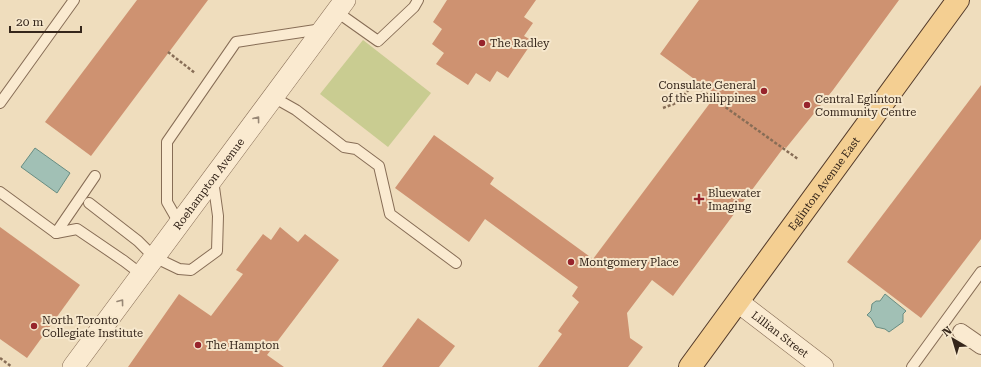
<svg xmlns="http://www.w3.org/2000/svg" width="981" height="367" font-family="'Roboto Serif',serif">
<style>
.green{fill:#c9cc91}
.water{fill:#a1c0b5;stroke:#688d82}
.building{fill:#ce9271}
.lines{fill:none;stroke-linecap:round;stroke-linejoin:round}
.service-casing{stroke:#876d56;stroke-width:12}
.pedestrian-casing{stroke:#876d56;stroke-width:18}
.minor-casing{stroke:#876d56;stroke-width:22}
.primary-casing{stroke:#543b2b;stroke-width:24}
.path{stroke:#876d56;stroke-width:2.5;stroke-dasharray:3 2;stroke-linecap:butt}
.service{stroke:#faead0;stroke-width:10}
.pedestrian{stroke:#faead0;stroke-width:16}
.minor{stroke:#faead0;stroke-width:21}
.primary{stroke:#f4cf92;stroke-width:22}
.oneway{stroke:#988876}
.poi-dot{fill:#97242c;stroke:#f6e7cc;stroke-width:1.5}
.labels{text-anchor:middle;stroke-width:4;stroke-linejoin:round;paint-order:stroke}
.poi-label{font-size:11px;fill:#35261b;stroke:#f6e7cc;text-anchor:start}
.street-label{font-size:11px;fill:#35261b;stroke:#f6e7cc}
</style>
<rect width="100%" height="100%" fill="#efddbd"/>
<path class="green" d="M363 40 431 93 388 147 320 94Z"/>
<g class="water">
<path d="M35 148 70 173 57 193 21 167Z"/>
<path d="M885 294 906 311 903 314V322L889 332 885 329 876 327 871 318 867 315 871 311 872 304 876 301H880Z"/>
</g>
<g class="building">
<path d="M137 0H208L91 156 45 122Z"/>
<path d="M447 0H536L524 17 533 23 524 36 533 41 508 78 497 71 490 82 476 73 468 85 436 64 444 53 432 44 442 29 433 22Z"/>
<path d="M699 0H899L833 90 786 148 784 147 673 296 652 280 627 313 630 338 643 347 628 367H538L562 334 558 331 579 302 572 296 578 287 485 219 469 242 395 188 434 135 494 178 490 184 593 259 716 95 660 54Z"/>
<path d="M981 85V239L921 318 847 262Z"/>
<path d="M0 227 80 285 27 358 0 339Z"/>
<path d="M280 227 298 242 305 234 339 260 267 355 284 367H128L179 294 211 316 243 274 236 270 263 234 271 240Z"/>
<path d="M418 318 455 346 439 367H382Z"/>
</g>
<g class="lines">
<g class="service-casing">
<g id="service">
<path d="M337 12 378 41 414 7 418 0"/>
<path d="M273 97 296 110 344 147 356 149 379 166 390 214 456 263"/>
<path d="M0 103 74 0"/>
<path d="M0 192 56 233 77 229 124 261 141 274"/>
<path d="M89 203 138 241 154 257 179 269 191 270 217 251 218 216 213 180"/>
<path d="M179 223 167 202V142L236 42 322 29"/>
<path d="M56 233 95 176"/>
<path d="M912 367 981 272"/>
</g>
</g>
<g class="pedestrian-casing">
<path id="pedestrian" d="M961 332 981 346"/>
</g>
<g class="minor-casing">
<g id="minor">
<path id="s1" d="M738 302 823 367"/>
<path id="s2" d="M73 367 345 0"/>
</g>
</g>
<g class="primary-casing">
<g id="primary">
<path id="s3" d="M690 367 958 0"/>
</g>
</g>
<g class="path">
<path d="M168 52 195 73"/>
<path d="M663 108 679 102 693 84 798 159"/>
<path d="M0 358 12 367"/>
</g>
<use href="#service" class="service"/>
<use href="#pedestrian" class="pedestrian"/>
<use href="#minor" class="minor"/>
<use href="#primary" class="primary"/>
</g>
<defs><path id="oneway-chevron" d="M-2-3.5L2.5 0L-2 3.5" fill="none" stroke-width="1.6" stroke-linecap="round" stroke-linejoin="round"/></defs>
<g class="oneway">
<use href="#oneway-chevron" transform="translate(257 119) rotate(-53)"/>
<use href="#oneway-chevron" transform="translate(121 302) rotate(-53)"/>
</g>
<g class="poi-dot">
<circle cx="482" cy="43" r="4"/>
<circle cx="764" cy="91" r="4"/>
<circle cx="807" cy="105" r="4"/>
<path d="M697 193h4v4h4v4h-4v4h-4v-4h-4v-4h4z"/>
<circle cx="571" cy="262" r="4"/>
<circle cx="34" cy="326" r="4"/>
<circle cx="198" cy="345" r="4"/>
</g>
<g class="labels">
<g class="poi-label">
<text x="490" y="47">The Radley</text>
<text x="756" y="89" text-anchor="end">Consulate General<tspan x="756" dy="13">of the Philippines</tspan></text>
<text x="815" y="103">Central Eglinton<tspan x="815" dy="13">Community Centre</tspan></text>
<text x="708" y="197">Bluewater<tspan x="708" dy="13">Imaging</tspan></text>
<text x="579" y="266">Montgomery Place</text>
<text x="42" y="324">North Toronto<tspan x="42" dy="13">Collegiate Institute</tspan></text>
<text x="206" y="349">The Hampton</text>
</g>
<g class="street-label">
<text dy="4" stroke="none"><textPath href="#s2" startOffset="228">Roehampton Avenue</textPath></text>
<text dy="4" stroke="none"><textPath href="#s3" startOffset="227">Eglinton Avenue East</textPath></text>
<text dy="4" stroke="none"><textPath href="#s1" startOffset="53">Lillian Street</textPath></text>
</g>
</g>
<g transform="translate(953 339) rotate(322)" stroke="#f6e7cc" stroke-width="3" paint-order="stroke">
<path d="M0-3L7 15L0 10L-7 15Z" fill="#35261b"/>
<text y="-6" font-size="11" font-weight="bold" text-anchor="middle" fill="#35261b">N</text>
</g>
<path d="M10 26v6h71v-6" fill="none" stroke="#35261b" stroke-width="2"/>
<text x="16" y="26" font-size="12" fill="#35261b" stroke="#f6e7cc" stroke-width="3" paint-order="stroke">20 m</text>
</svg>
